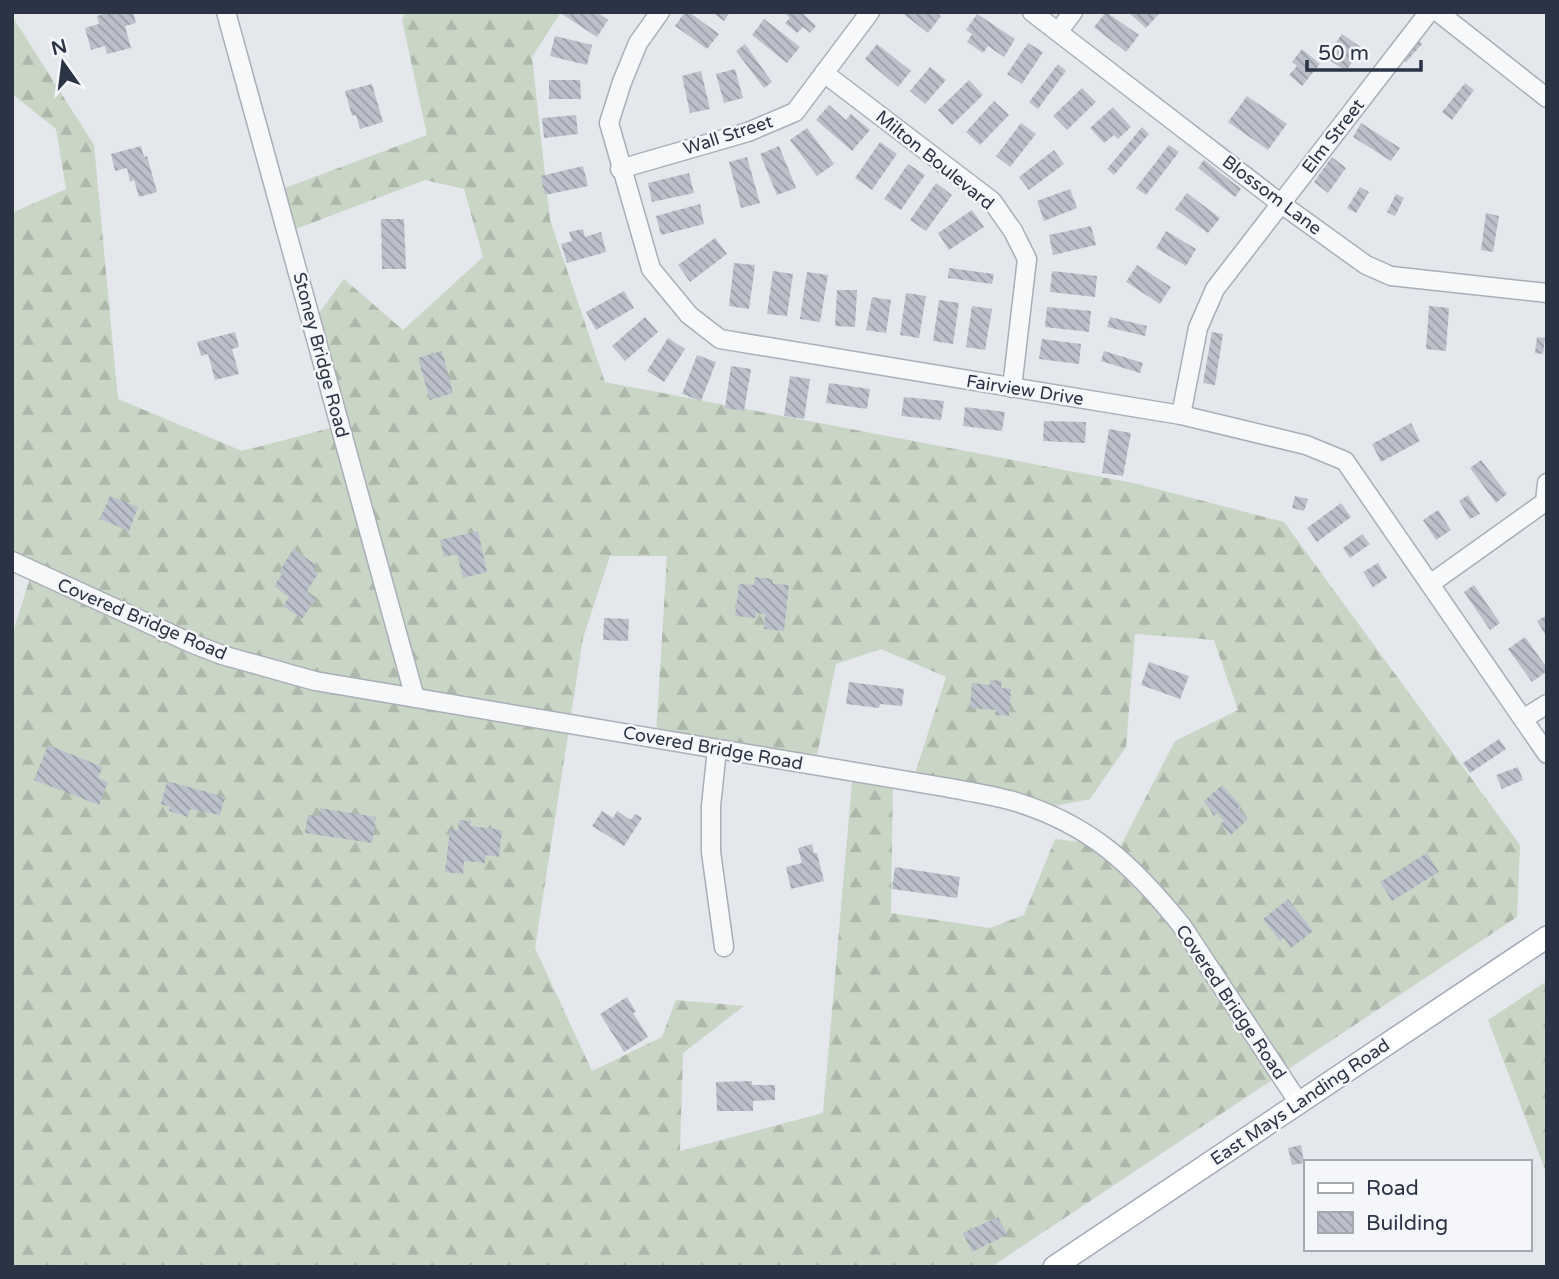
<svg xmlns="http://www.w3.org/2000/svg" width="1559" height="1279" font-family="'Varela Round',sans-serif">
<style>
.forest{fill:url(#forest-firs);fill-rule:evenodd}
.building{fill:url(#building-back-hatch)}
.lines{fill:none;stroke-linecap:round;stroke-linejoin:round}
.minor-casing{stroke:#a9aeb7;stroke-width:21}
.major-casing{stroke:#a3abb8;stroke-width:24}
.minor{stroke:#f7f8fa;stroke-width:18}
.major{stroke:#fff;stroke-width:21}
.labels{text-anchor:middle;stroke-width:5;stroke-linejoin:round;paint-order:stroke}
.street-label{font-size:18px;fill:#2b3445;stroke:#f4f6f9}
</style>
<defs>
<pattern id="forest-firs" width="22" height="20" patternUnits="userSpaceOnUse" patternTransform="scale(1.75)"><rect width="22" height="20" fill="#c9d6c5"/><path d="M5 1l3.5 6h-7zM16 11l3.5 6h-7z" fill="#adb8ab"/></pattern>
<pattern id="building-back-hatch" width="6" height="6" patternUnits="userSpaceOnUse" patternTransform="scale(1.75)"><rect width="6" height="6" fill="#bbc0ca"/><path d="M-1 5l2 2M0 0l6 6M5-1l2 2" fill="none" stroke="#989da6"/></pattern>
</defs>
<rect width="100%" height="100%" fill="#e4e7ec"/>
<g class="forest">
<path d="M406 12H561L532 57 550 220 605 382 1138 484 1284 522 1520 845 1517 917 991 1267H12V635L32 572 12 562V213L66 189 56 129 12 94V16L94 145 118 399 242 451 342 425 314 320 344 279 403 330 483 257 464 189 425 180 288 232 277 191 427 135 402 20ZM610 556H667L656 735 816 760 836 664 881 649 946 677 912 783 1039 809 1090 799 1126 747 1135 634 1214 640 1238 710 1175 741 1120 847 1055 839 1024 915 990 928 891 913 893 779 853 771 823 1113 680 1151 683 1053 744 1006 676 1000 662 1037 592 1071 535 948 583 638Z"/>
<path d="M1547 981V1175L1488 1020Z"/>
</g>
<g class="building">
<path d="M110 12H133L136 23 125 26 131 48 107 54 105 46 91 50 85 28 99 24 97 16Z"/>
<path d="M563 12H597L608 20 597 37 562 14Z"/>
<path d="M685 12H689L719 34 707 49 675 26Z"/>
<path d="M712 12H730L724 21Z"/>
<path d="M784 12H801L816 26 810 33 803 27 797 33 785 23 790 18Z"/>
<path d="M901 12H935L941 16 928 33Z"/>
<path d="M1106 12 1139 35 1126 52 1094 27Z"/>
<path d="M1128 12H1158L1160 13 1146 28Z"/>
<path d="M977 14 1015 39 1004 57 988 46 983 53 967 42 972 34 966 30Z"/>
<path d="M764 19 800 47 787 63 752 35Z"/>
<path d="M1342 34 1362 48 1346 71 1325 57Z"/>
<path d="M555 36 592 45 587 65 550 56Z"/>
<path d="M1415 37 1422 44 1406 62 1398 55Z"/>
<path d="M1028 43 1043 52 1022 84 1007 74Z"/>
<path d="M745 44 772 82 764 88 736 51Z"/>
<path d="M877 44 911 71 898 87 865 59Z"/>
<path d="M1302 49 1320 64 1302 86 1289 75 1297 66 1292 62Z"/>
<path d="M1058 64 1066 71 1038 109 1029 102Z"/>
<path d="M930 67 946 80 925 104 910 91Z"/>
<path d="M735 69 743 98 724 103 716 74Z"/>
<path d="M701 71 710 109 690 113 682 76Z"/>
<path d="M549 80H580L581 99H549Z"/>
<path d="M969 80 983 95 952 125 938 110Z"/>
<path d="M1465 83 1474 90 1452 120 1442 112Z"/>
<path d="M372 84 383 122 360 129 356 115 352 116 345 91Z"/>
<path d="M1082 88 1096 102 1067 130 1053 116Z"/>
<path d="M1247 96 1287 124 1268 150 1228 122Z"/>
<path d="M994 101 1009 115 980 145 966 132Z"/>
<path d="M829 105 846 120 851 114 870 130 852 151 816 120Z"/>
<path d="M1113 107 1131 127 1118 139 1114 135 1104 143 1090 128Z"/>
<path d="M576 115 578 134 544 138 542 118Z"/>
<path d="M1021 123 1036 134 1010 167 996 156Z"/>
<path d="M1361 123 1400 148 1391 161 1353 137Z"/>
<path d="M1142 127 1149 134 1114 175 1107 169Z"/>
<path d="M807 128 834 164 817 176 790 140Z"/>
<path d="M880 142 897 154 872 190 855 178Z"/>
<path d="M1169 145 1179 152 1146 195 1136 188Z"/>
<path d="M141 146 144 157 147 156 157 192 139 197 134 180 130 182 127 168 115 171 111 154Z"/>
<path d="M779 146 796 188 777 195 760 154Z"/>
<path d="M1054 150 1064 164 1029 190 1019 177Z"/>
<path d="M747 157 760 203 741 208 729 162Z"/>
<path d="M1332 157 1346 168 1328 193 1314 182Z"/>
<path d="M1204 160 1241 189 1235 197 1198 168Z"/>
<path d="M908 164 925 175 901 210 884 199Z"/>
<path d="M583 166 588 186 545 195 541 176Z"/>
<path d="M689 173 694 193 652 202 648 183Z"/>
<path d="M936 183 952 195 926 231 910 220Z"/>
<path d="M1360 187 1369 192 1356 213 1347 208Z"/>
<path d="M1070 189 1077 208 1044 221 1037 201Z"/>
<path d="M1187 193 1220 218 1208 233 1175 209Z"/>
<path d="M1396 194 1404 198 1395 216 1387 212Z"/>
<path d="M700 204 704 224 661 235 656 216Z"/>
<path d="M972 210 984 227 949 250 938 233Z"/>
<path d="M1486 213 1499 216 1493 252 1481 250Z"/>
<path d="M381 219H404L406 269H382Z"/>
<path d="M1091 226 1096 245 1053 255 1049 235Z"/>
<path d="M583 229 585 237 601 232 606 252 567 263 561 244 572 241 569 232Z"/>
<path d="M1166 231 1196 249 1186 266 1156 248Z"/>
<path d="M715 238 727 254 690 282 678 265Z"/>
<path d="M734 263 755 265 749 309 729 306Z"/>
<path d="M1137 265 1171 287 1160 304 1126 282Z"/>
<path d="M949 268 994 274 992 284 948 278Z"/>
<path d="M773 271 793 274 787 316 767 314Z"/>
<path d="M1052 271 1097 276 1095 297 1050 292Z"/>
<path d="M807 272 828 275 820 322 800 319Z"/>
<path d="M837 290H857L855 327 835 326Z"/>
<path d="M624 291 634 308 596 330 586 312Z"/>
<path d="M906 293 926 296 919 338 900 335Z"/>
<path d="M872 297 891 300 886 333 866 330Z"/>
<path d="M939 300 959 303 953 344 933 341Z"/>
<path d="M972 306 992 309 985 350 966 347Z"/>
<path d="M1429 306 1449 308 1446 351 1426 349Z"/>
<path d="M1047 307 1091 311 1089 332 1045 327Z"/>
<path d="M645 317 658 332 625 361 612 346Z"/>
<path d="M1110 317 1147 326 1145 336 1107 327Z"/>
<path d="M235 332 239 347 232 349 239 374 215 380 208 354 201 356 197 342Z"/>
<path d="M1212 332 1223 334 1215 385 1203 383Z"/>
<path d="M1537 337 1545 338 1543 354 1535 353Z"/>
<path d="M668 338 685 349 664 382 647 371Z"/>
<path d="M1042 339 1081 344 1079 364 1039 359Z"/>
<path d="M442 351 453 393 430 400 418 358Z"/>
<path d="M1104 351 1143 363 1140 373 1101 361Z"/>
<path d="M697 355 716 362 701 401 682 394Z"/>
<path d="M731 366 751 369 744 411 725 408Z"/>
<path d="M790 376 810 379 804 419 784 416Z"/>
<path d="M829 383 870 389 867 409 826 403Z"/>
<path d="M904 397 944 401 941 420 901 416Z"/>
<path d="M965 407 1005 412 1002 431 963 426Z"/>
<path d="M1044 421 1086 422 1085 443 1043 441Z"/>
<path d="M1411 423 1420 441 1381 462 1372 444Z"/>
<path d="M1109 429 1131 433 1123 476 1102 473Z"/>
<path d="M1481 460 1507 494 1496 503 1470 468Z"/>
<path d="M1468 495 1480 514 1470 519 1459 501Z"/>
<path d="M110 496 138 507 129 531 100 519Z"/>
<path d="M1295 496 1308 499 1304 511 1292 508Z"/>
<path d="M1341 503 1351 517 1317 542 1307 528Z"/>
<path d="M1438 510 1451 530 1436 540 1423 520Z"/>
<path d="M478 531 487 572 463 578 457 554 444 557 440 540Z"/>
<path d="M1362 534 1370 544 1350 558 1343 548Z"/>
<path d="M293 549 316 565 313 570 318 574 307 591 316 598 302 619 283 606 289 597 274 586 282 574 279 572Z"/>
<path d="M1378 563 1387 578 1373 587 1363 572Z"/>
<path d="M755 577 773 579V584L789 585 784 631 764 629 765 614 756 613V618L735 616 739 584 754 585Z"/>
<path d="M1474 585 1500 623 1490 630 1464 592Z"/>
<path d="M1547 615V637L1537 621Z"/>
<path d="M604 618 629 619 628 641 603 640Z"/>
<path d="M1525 637 1547 668V671L1532 682 1508 649Z"/>
<path d="M1149 662 1189 676 1180 699 1141 685Z"/>
<path d="M990 680 1002 681 1001 688 1011 689 1009 716 995 715 996 710 970 708 972 683 990 685Z"/>
<path d="M849 682 904 689 902 706 880 704 879 708 846 704Z"/>
<path d="M1499 739 1506 749 1470 773 1463 763Z"/>
<path d="M48 745 103 767 98 778 108 782 99 805 34 780Z"/>
<path d="M1518 767 1523 780 1502 789 1496 775Z"/>
<path d="M167 781 225 797 220 815 190 809 188 817 169 811 170 807 161 804Z"/>
<path d="M1222 785 1241 806 1238 808 1248 819 1231 835 1221 824 1224 821 1217 813 1214 816 1204 801Z"/>
<path d="M320 808 376 817 372 843 305 833 308 815 319 816Z"/>
<path d="M602 811 613 818 617 811 631 820 635 814 642 818 624 846 592 826Z"/>
<path d="M459 820 471 821 470 826 502 830 499 857 486 855 485 863 464 861 463 874 445 872 450 829 458 830Z"/>
<path d="M812 844 814 853H817L824 881 791 889 786 867 802 863 798 848Z"/>
<path d="M1427 853 1439 872 1392 901 1380 882Z"/>
<path d="M895 867 960 877 957 898 892 889Z"/>
<path d="M1288 899 1313 931 1291 948 1284 938 1280 941 1263 919Z"/>
<path d="M627 997 636 1012 633 1013 648 1037 624 1052 600 1014Z"/>
<path d="M752 1081V1085H775V1100L753 1101V1111H717L716 1082Z"/>
<path d="M1301 1145 1304 1163 1292 1165 1288 1148Z"/>
<path d="M998 1217 1007 1235 972 1252 963 1233Z"/>
</g>
<g class="lines">
<g class="minor-casing">
<g id="minor">
<path d="M226 12 415 698"/>
<path d="M660 12 638 43 622 82 609 123 651 269 689 315 720 339 1181 415 1306 445 1345 461 1547 754"/>
<path d="M1032 12 1280 203 1366 265 1391 276 1547 293"/>
<path d="M1438 12 1547 98"/>
<path d="M1058 32 1073 12"/>
<path d="M824 73 992 201 1013 231 1027 259 1012 388"/>
<path d="M620 169 748 132 795 112 870 12"/>
<path d="M1181 415 1198 328 1215 289 1429 12"/>
<path d="M12 561 191 643 222 655 315 681 944 787C967 791 991 795 1013 801 1090 824 1133 865 1182 926L1299 1103"/>
<path d="M1430 584 1545 502 1547 483"/>
<path d="M1523 719 1547 704"/>
<path d="M717 749 711 806V852L724 947"/>
</g>
</g>
<g class="major-casing">
<path id="major" d="M1054 1267 1547 937"/>
</g>
<use href="#minor" class="minor"/>
<use href="#major" class="major"/>
</g>
<g class="labels">
<g class="street-label">
<text transform="translate(728 135) rotate(-18)" y="6">Wall Street</text>
<text transform="translate(1333 136) rotate(-52)" y="6">Elm Street</text>
<text transform="translate(935 160) rotate(39)" y="6">Milton Boulevard</text>
<text transform="translate(1272 195) rotate(37)" y="6">Blossom Lane</text>
<text transform="translate(321 355) rotate(75)" y="6">Stoney Bridge Road</text>
<text transform="translate(1025 390) rotate(9)" y="6">Fairview Drive</text>
<text transform="translate(142 619) rotate(23)" y="6">Covered Bridge Road</text>
<text transform="translate(713 748) rotate(10)" y="6">Covered Bridge Road</text>
<text transform="translate(1231 1002) rotate(56)" y="6">Covered Bridge Road</text>
<text transform="translate(1300 1102) rotate(-34)" y="6">East Mays Landing Road</text>
</g>
</g>
<rect width="1559" height="1279" fill="none" stroke="#2b3445" stroke-width="28"/>
<rect x="1304" y="1160" width="228" height="91" fill="#f4f6f9" stroke="#a4a8b1" stroke-width="2"/>
<rect x="1318" y="1183" width="35" height="10" fill="#ffffff" stroke="#a4a8b1" stroke-width="2"/>
<text x="1366" y="1195" font-size="21" fill="#2b3445">Road</text>
<rect x="1318" y="1212" width="35" height="21" fill="url(#building-back-hatch)" stroke="#a4a8b1" stroke-width="2"/>
<text x="1366" y="1230" font-size="21" fill="#2b3445">Building</text>
<g transform="translate(63 63) rotate(346)" stroke="#f4f6f9" stroke-width="5" paint-order="stroke">
<path d="M0-5L12 26L0 18L-12 26Z" fill="#2b3445"/>
<text y="-10" font-size="19" font-weight="bold" text-anchor="middle" fill="#2b3445">N</text>
</g>
<path d="M1307 60v10h114v-10" fill="none" stroke="#2b3445" stroke-width="3.5"/>
<text x="1318" y="60" font-size="21" fill="#2b3445" stroke="#f4f6f9" stroke-width="5" paint-order="stroke">50 m</text>
</svg>
